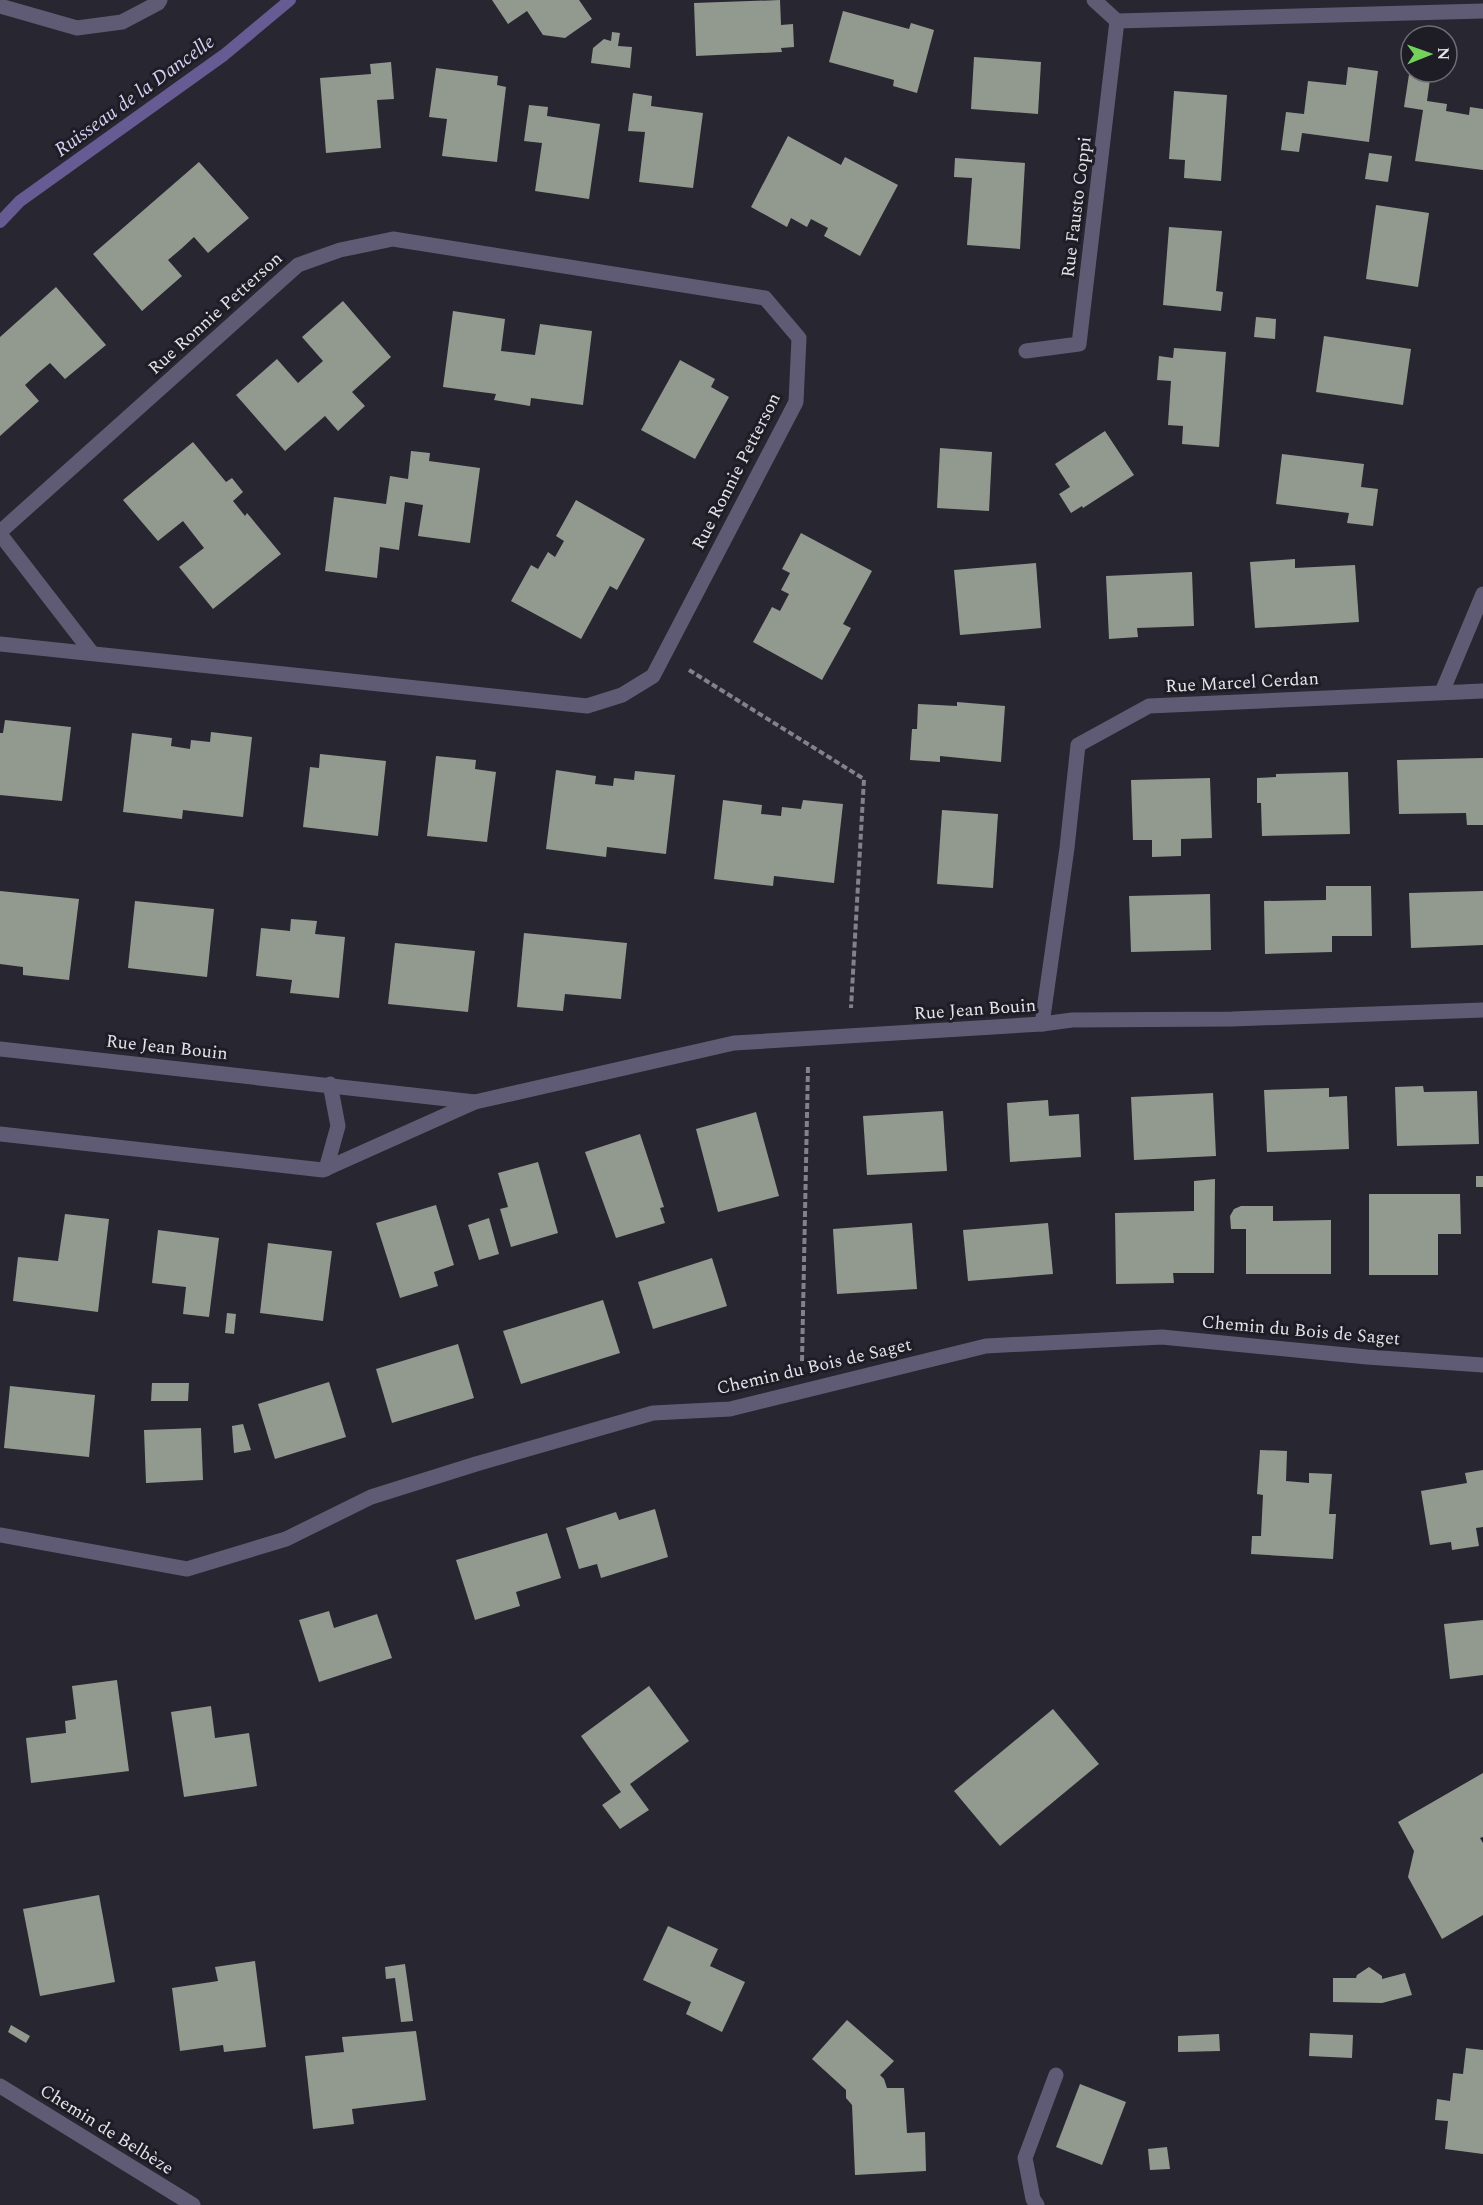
<svg xmlns="http://www.w3.org/2000/svg" width="1483" height="2205" font-family="Spectral,serif">
<style>
.lines{fill:none;stroke-linecap:round;stroke-linejoin:round}
.stream{stroke:#665b93;stroke-width:12}
.building{fill:#929a90}
.path{stroke:#83828a;stroke-width:4;stroke-dasharray:6 3;stroke-linecap:butt}
.service{stroke:#5f5b74;stroke-width:15}
.minor{stroke:#5f5b74;stroke-width:15}
.labels{text-anchor:middle;stroke-width:6;stroke-linejoin:round;paint-order:stroke}
.street-label{font-size:18px;fill:#e4e3ea;stroke:#1e1d26}
.water-label{font-size:20px;font-style:italic;fill:#d5d0f2;stroke:#1e1d26}
</style>
<rect width="100%" height="100%" fill="#282630"/>
<g class="lines">
<path class="stream" d="M0 222 20 201 224 55 290 0"/>
</g>
<g class="building">
<path d="M492 0H579L592 19 565 38 543 35 527 11 508 24Z"/>
<path d="M780 0 781 25 793 24 794 47 781 48 782 52 696 56 694 3Z"/>
<path d="M843 11 909 29 911 23 934 30 917 93 893 86 894 80 829 62Z"/>
<path d="M612 32 620 33 618 46 632 47 630 68 591 63 593 48 604 39 611 41Z"/>
<path d="M974 57 1041 62 1038 114 971 109Z"/>
<path d="M391 62 394 99 377 100 381 148 326 153 320 78 371 74 370 64Z"/>
<path d="M1348 67 1378 71 1369 142 1302 133 1299 152 1281 150 1286 112 1304 114 1308 81 1346 85Z"/>
<path d="M436 68 498 76 497 85 506 87 497 162 442 156 447 119 429 117Z"/>
<path d="M1410 68 1411 72H1431L1427 101 1447 104 1446 111 1469 115 1470 107 1483 109V170L1415 161 1423 110 1404 107Z"/>
<path d="M1174 91 1227 95 1221 181 1184 178 1185 160 1169 159Z"/>
<path d="M633 93 652 96 651 106 703 113 693 188 639 182 645 132 628 131Z"/>
<path d="M529 105 548 107 547 116 600 124 589 199 535 191 542 143 524 141Z"/>
<path d="M788 136 841 165 845 157 898 185 860 256 824 236 828 228 811 219 807 227 791 218 787 227 751 207Z"/>
<path d="M1369 153 1392 156 1388 182 1365 179Z"/>
<path d="M955 158 1025 163 1020 249 967 245 972 178 954 177Z"/>
<path d="M199 162 249 218 208 253 194 237 181 249 168 260 182 276 142 311 93 254Z"/>
<path d="M1376 205 1429 213 1418 287 1366 279Z"/>
<path d="M1169 227 1222 231 1216 291 1223 292 1221 311 1163 305Z"/>
<path d="M56 287 106 345 65 379 50 363 37 374 25 385 39 401 0 436V337Z"/>
<path d="M343 301 391 357 352 392 365 406 338 431 325 416 285 451 236 395 277 359 298 383 323 361 302 337Z"/>
<path d="M453 311 505 319 501 351 535 355 540 324 592 331 583 405 531 398 530 406 494 400 496 394 443 387Z"/>
<path d="M1256 317 1276 319 1275 339 1254 337Z"/>
<path d="M1324 336 1411 349 1403 405 1316 392Z"/>
<path d="M1174 348 1226 352 1219 447 1182 444 1183 426 1168 425 1171 381 1157 380 1159 356 1173 358Z"/>
<path d="M680 360 715 379 711 387 729 397 695 459 641 430Z"/>
<path d="M1105 431 1134 475 1083 508 1082 506 1071 513 1059 494 1070 487 1055 464Z"/>
<path d="M193 442 226 482 232 478 243 492 233 501 245 516 247 513 281 554 213 609 179 567 204 548 183 521 158 541 123 500Z"/>
<path d="M940 448 992 452 989 511 937 508Z"/>
<path d="M411 451 430 453 429 461 480 468 470 543 418 536 423 505 405 502 399 550 380 547 377 578 325 571 334 497 386 504 390 476 408 479Z"/>
<path d="M1282 454 1364 464 1361 487 1378 489 1373 526 1347 523 1349 513 1276 504Z"/>
<path d="M576 500 645 539 617 590 610 586 581 639 511 601 531 565 538 569 548 552 555 557 564 541 556 536Z"/>
<path d="M801 533 872 571 843 624 851 628 822 680 753 642 772 607 780 611 789 594 781 590 790 573 782 569Z"/>
<path d="M1295 559V568L1355 565 1359 622 1255 628 1250 562Z"/>
<path d="M1036 563 1041 628 960 635 954 570Z"/>
<path d="M1192 572 1194 626 1137 628 1138 637 1109 639 1106 576Z"/>
<path d="M957 702 1005 706 1001 762 940 756V762L910 760 912 729H917L918 704 957 706Z"/>
<path d="M5 720 71 727 62 801 0 795V733H3Z"/>
<path d="M211 732 252 737 243 817 183 810 182 819 123 812 132 733 172 738 171 746 190 749 191 740 210 742Z"/>
<path d="M320 754 386 761 378 836 303 827 310 767 319 768Z"/>
<path d="M436 756 476 760 475 769 496 772 487 842 427 836Z"/>
<path d="M1483 758V825H1467L1466 813 1399 814 1397 760Z"/>
<path d="M556 770 596 776 595 784 613 786 614 778 634 780 635 771 675 775 666 854 607 847 606 857 546 849Z"/>
<path d="M1348 772 1350 834 1262 836 1261 803H1257V778L1276 777V774Z"/>
<path d="M1210 778 1212 838 1181 839V856L1152 857V840H1133L1131 780Z"/>
<path d="M723 800 762 805 761 814 781 816 782 807 801 809 803 800 843 804 834 883 774 876 773 886 714 879Z"/>
<path d="M942 810 998 814 993 888 937 884Z"/>
<path d="M1326 886H1371L1372 936H1332V952L1265 954 1264 901 1326 900Z"/>
<path d="M0 891 79 899 69 980 23 975V967L0 964Z"/>
<path d="M1483 891V945L1411 948 1409 893Z"/>
<path d="M1210 894 1211 950 1131 952 1129 896Z"/>
<path d="M135 901 214 909 207 977 128 968Z"/>
<path d="M291 919 317 921 315 934 345 937 339 998 290 993 292 980 256 976 261 928 290 931Z"/>
<path d="M524 933 627 943 621 999 565 994 563 1011 517 1007Z"/>
<path d="M395 943 475 951 468 1012 388 1004Z"/>
<path d="M1423 1086 1424 1092 1477 1091 1479 1144 1397 1146 1395 1087Z"/>
<path d="M1329 1088V1097L1347 1096 1349 1149 1267 1152 1264 1090Z"/>
<path d="M1213 1093 1216 1156 1134 1160 1131 1097Z"/>
<path d="M1048 1100 1049 1116 1079 1114 1081 1157 1010 1162 1007 1103Z"/>
<path d="M943 1111 947 1171 867 1175 863 1116Z"/>
<path d="M756 1112 779 1196 718 1212 696 1129Z"/>
<path d="M640 1134 664 1207 660 1208 665 1223 616 1238 585 1152Z"/>
<path d="M538 1162 558 1233 511 1247 500 1209 508 1207 498 1173Z"/>
<rect x="1476" y="1176" width="7" height="11"/>
<path d="M1215 1179 1214 1273H1173L1174 1283 1116 1284 1115 1213 1194 1211V1181Z"/>
<path d="M1369 1194H1460L1461 1234H1438V1275H1369Z"/>
<path d="M436 1205 454 1265 434 1272 438 1286 400 1298 376 1223Z"/>
<path d="M1241 1206H1273V1221L1331 1220V1274H1246V1229H1231L1230 1216 1234 1209Z"/>
<path d="M65 1214 109 1219 98 1312 13 1301 18 1257 58 1261Z"/>
<path d="M489 1218 499 1254 479 1260 468 1225Z"/>
<path d="M912 1223 917 1289 837 1294 833 1229Z"/>
<path d="M1048 1223 1053 1274 968 1281 963 1230Z"/>
<path d="M158 1230 219 1238 209 1317 183 1314 186 1287 152 1283Z"/>
<path d="M268 1243 332 1251 323 1321 260 1313Z"/>
<path d="M712 1258 727 1306 653 1329 638 1282Z"/>
<path d="M603 1300 620 1353 521 1384 503 1331Z"/>
<path d="M227 1313 236 1314 234 1334 225 1333Z"/>
<path d="M458 1344 474 1398 392 1423 376 1369Z"/>
<path d="M329 1382 346 1437 275 1459 258 1404Z"/>
<path d="M152 1383H189L188 1401H151Z"/>
<path d="M10 1386 95 1395 89 1457 4 1448Z"/>
<path d="M243 1424 251 1450 234 1453 232 1426Z"/>
<path d="M201 1428 203 1480 146 1483 144 1430Z"/>
<path d="M1260 1450 1287 1451 1286 1481 1309 1483V1473L1332 1474 1329 1514H1336L1333 1559 1251 1554 1252 1536H1261L1263 1495 1257 1494Z"/>
<path d="M1483 1470V1527L1476 1528 1479 1546 1452 1550 1451 1542 1430 1545 1421 1491 1467 1483 1465 1473Z"/>
<path d="M655 1509 668 1557 601 1578 597 1564 579 1569 566 1528 616 1512 619 1520Z"/>
<path d="M547 1533 561 1578 516 1592 520 1606 475 1620 456 1560Z"/>
<path d="M329 1611 334 1628 377 1614 392 1658 319 1682 299 1620Z"/>
<path d="M1483 1620V1675L1450 1679 1444 1624Z"/>
<path d="M117 1680 129 1771 31 1783 26 1738 66 1733 65 1721 76 1719 72 1686Z"/>
<path d="M649 1686 689 1741 630 1784 649 1810 620 1829 602 1805 621 1792 581 1736Z"/>
<path d="M211 1706 215 1738 249 1733 257 1786 184 1797 171 1712Z"/>
<path d="M1053 1709 1099 1764 1000 1846 954 1791Z"/>
<path d="M1483 1773V1837L1480 1838 1483 1843V1915L1442 1939 1408 1877 1414 1851 1398 1822Z"/>
<path d="M99 1895 115 1982 40 1996 23 1909Z"/>
<path d="M668 1926 718 1949 710 1966 745 1982 722 2032 686 2014 691 2002 643 1980Z"/>
<path d="M255 1961 266 2047 224 2052 223 2045 180 2051 172 1988 218 1981 215 1967Z"/>
<path d="M405 1964 413 2021 401 2022 395 1978 386 1979 385 1967Z"/>
<path d="M1369 1967 1382 1976V1979L1405 1973 1412 1995 1382 2003 1333 2002V1978H1356L1357 1975Z"/>
<path d="M847 2020 894 2061 880 2075 884 2079 887 2088H904L907 2133 925 2132 926 2171 855 2175 852 2105 846 2098V2090L812 2059Z"/>
<path d="M11 2025 30 2036 26 2043 8 2032Z"/>
<path d="M416 2031 426 2100 352 2109 354 2124 313 2129 305 2056 344 2052 342 2037Z"/>
<path d="M1310 2033 1353 2035 1352 2058 1309 2056Z"/>
<path d="M1219 2034 1220 2051 1178 2052V2036Z"/>
<path d="M1466 2048 1483 2050V2154L1445 2149 1448 2121 1435 2120 1437 2099 1450 2101 1453 2073 1463 2074Z"/>
<path d="M1080 2084 1126 2102 1102 2165 1056 2147Z"/>
<path d="M1167 2147 1170 2169 1150 2170 1148 2149Z"/>
</g>
<g class="lines">
<g class="path">
<path d="M689 670 864 779 851 1008"/>
<path d="M802 1361 808 1066"/>
</g>
<path class="service" d="M1037 2205 1033 2199 1025 2158 1056 2075"/>
<g class="minor">
<path d="M1094 0 1117 21 1483 11"/>
<path d="M0 6 77 28 122 22 158 3 160 0"/>
<path d="M1026 351 1079 344 1117 21"/>
<path d="M0 532 298 265 340 250 393 239 765 298 799 338 796 402 653 676 622 695 587 706 0 644"/>
<path d="M0 534 92 653"/>
<path d="M1442 692 1483 594"/>
<path d="M1042 1024 1067 848 1078 745 1149 706 1483 691"/>
<path d="M0 1049 475 1102"/>
<path d="M0 1134 323 1170 475 1102 734 1043 1042 1024 1072 1020 1232 1019 1483 1010"/>
<path d="M326 1169 338 1126 330 1084"/>
<path d="M0 1535 187 1569 286 1539 371 1497 476 1464 653 1413 730 1409 986 1346 1162 1337 1367 1357 1483 1365"/>
<path d="M0 2086 193 2205"/>
</g>
</g>
<g class="labels">
<g class="street-label">
<text transform="translate(1076 207) rotate(-83)" y="6">Rue Fausto Coppi</text>
<text transform="translate(215 313) rotate(-42)" y="6">Rue Ronnie Petterson</text>
<text transform="translate(736 471) rotate(-63)" y="6">Rue Ronnie Petterson</text>
<text transform="translate(1242 682) rotate(-3)" y="6">Rue Marcel Cerdan</text>
<text transform="translate(975 1009) rotate(-4)" y="6">Rue Jean Bouin</text>
<text transform="translate(167 1047) rotate(6)" y="6">Rue Jean Bouin</text>
<text transform="translate(1301 1330) rotate(5)" y="6">Chemin du Bois de Saget</text>
<text transform="translate(814 1366) rotate(-13)" y="6">Chemin du Bois de Saget</text>
<text transform="translate(107 2129) rotate(32)" y="6">Chemin de Belbèze</text>
</g>
<g class="water-label">
<text transform="translate(134 95) rotate(-36)" y="7">Ruisseau de la Dancelle</text>
</g>
</g>
<g transform="translate(1429 54) rotate(89)"><circle r="28" fill="#1e1d26" stroke="#6d6c74" stroke-width="1.5"/>
<path d="M0-4.5L10 22L0 15L-10 22Z" fill="#74d25c"/>
<text y="-9" font-size="16" font-weight="bold" text-anchor="middle" fill="#e4e3ea">N</text>
</g>
</svg>
